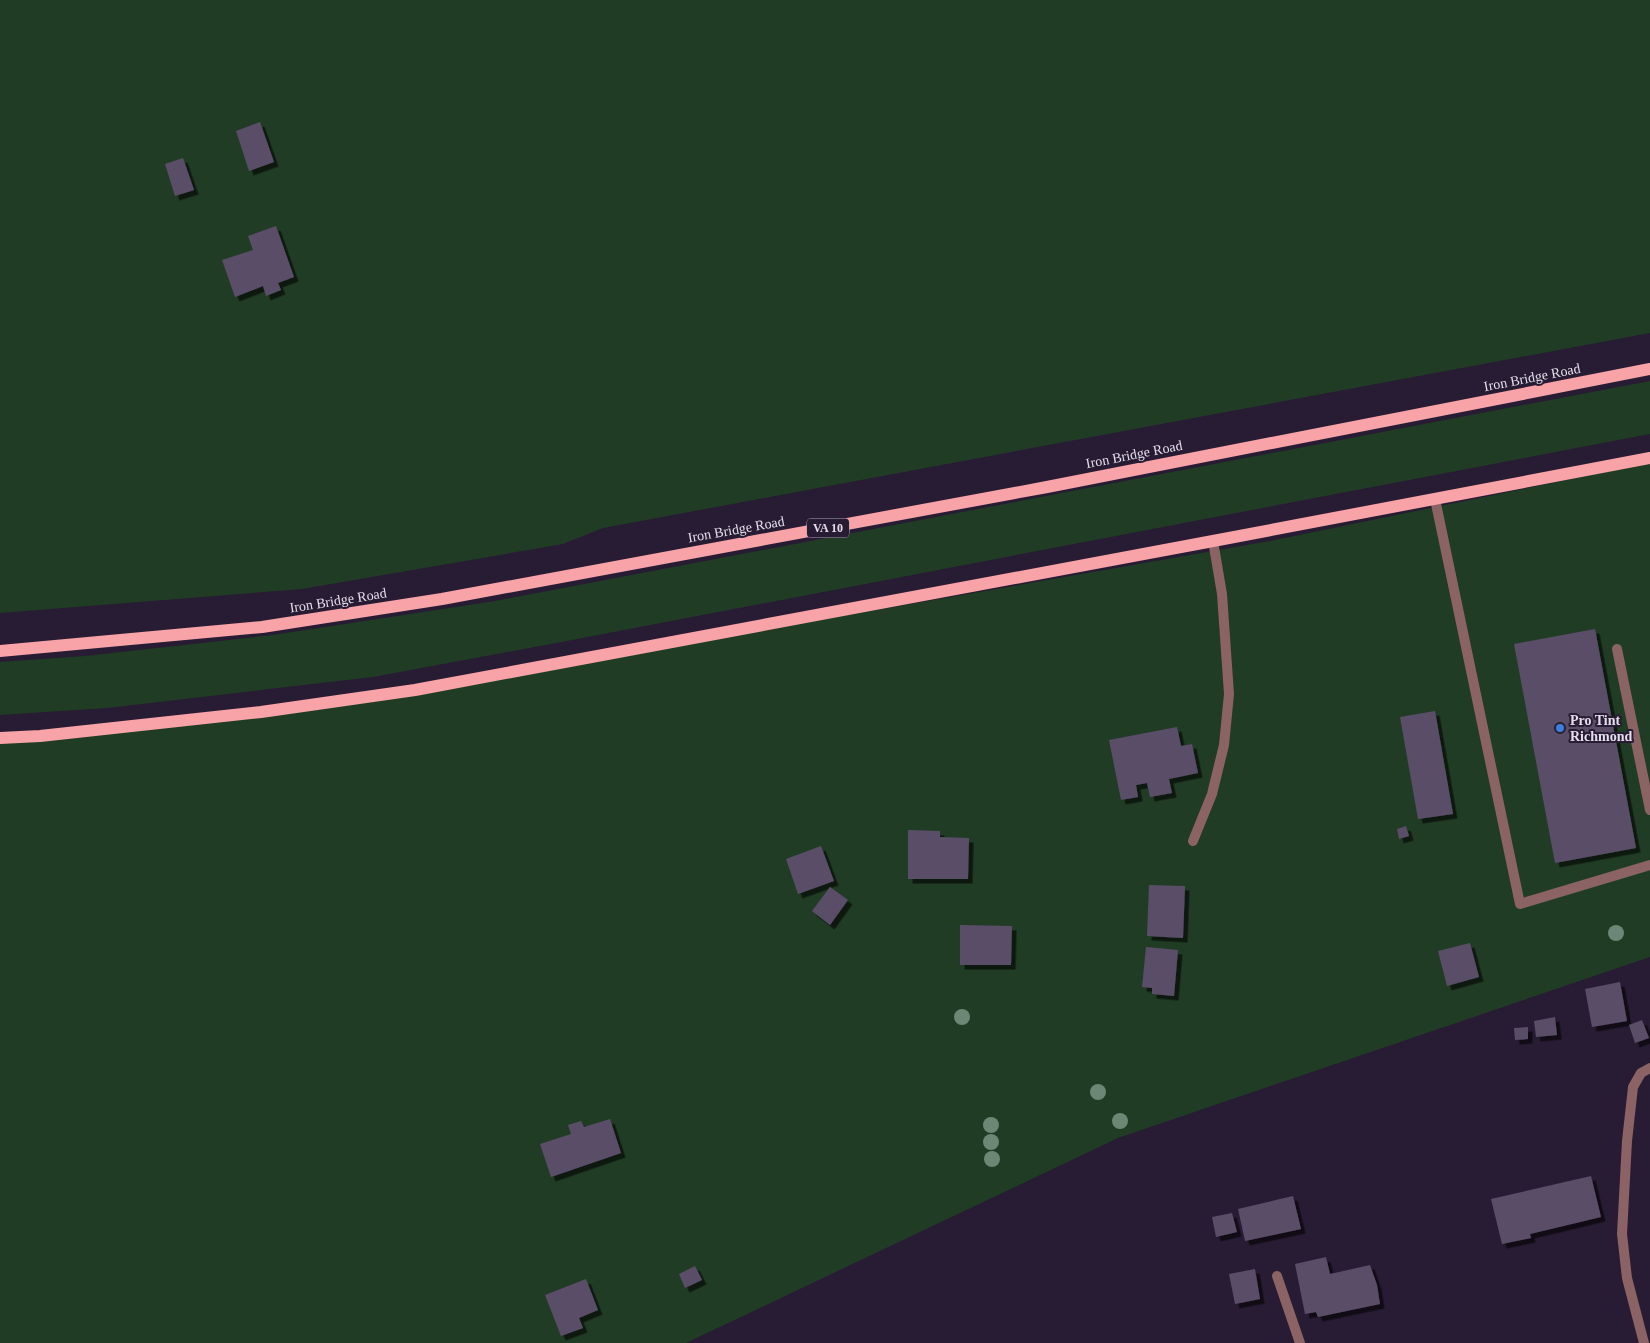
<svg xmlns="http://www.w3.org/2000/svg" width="1650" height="1343" font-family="Georgia,serif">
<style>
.green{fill:#213c25}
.building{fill:#5a4d68;filter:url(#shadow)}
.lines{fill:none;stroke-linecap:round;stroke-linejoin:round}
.lane{stroke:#8b6364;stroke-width:10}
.primary{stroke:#f8a3a7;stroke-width:12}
.tree{fill:#6d8776}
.shop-dot{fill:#3f7fe0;stroke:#271c33;stroke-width:2}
.labels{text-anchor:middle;stroke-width:4;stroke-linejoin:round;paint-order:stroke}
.shield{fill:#271c33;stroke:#aba3b4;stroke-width:1}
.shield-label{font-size:12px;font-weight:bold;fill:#e4ddec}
.street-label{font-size:14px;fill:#e4ddec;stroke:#271c33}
.poi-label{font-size:14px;font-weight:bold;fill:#e4ddec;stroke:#271c33;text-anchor:start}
</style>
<defs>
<filter id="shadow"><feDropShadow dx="4.5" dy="4.5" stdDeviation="0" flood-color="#0009"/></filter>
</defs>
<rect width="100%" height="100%" fill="#271c33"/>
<g class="green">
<path d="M0 0H1650V333L603 528 563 544 302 589 0 613Z"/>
<path d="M1650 381V434L556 643 373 677 107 708 0 715V662L85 656 273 635 495 601Z"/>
<path d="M1650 463V957L1118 1138 686 1343H0V743L35 741 671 646 1270 541Z"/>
</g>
<g class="building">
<path d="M260 122 274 162 249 171 236 131Z"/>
<path d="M183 158 194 190 175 196 165 164Z"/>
<path d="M276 226 294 277 278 283 281 290 266 296 263 286 235 297 222 260 253 250 248 236Z"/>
<path d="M1595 629 1636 848 1555 863 1514 644Z"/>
<path d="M1435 711 1453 814 1418 819 1400 717Z"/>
<path d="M1177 727 1181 746 1192 744 1198 773 1169 779 1172 793 1150 797 1147 783 1136 785 1138 797 1121 800 1109 740Z"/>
<path d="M1406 826 1409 836 1399 839 1397 829Z"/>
<path d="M908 830 940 831V837L969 838 968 879H908Z"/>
<path d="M821 846 834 881 798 894 786 859Z"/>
<path d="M1149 885 1185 886 1183 938 1147 936Z"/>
<path d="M830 887 848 900 830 925 812 911Z"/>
<path d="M960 925 1012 926 1011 965H960Z"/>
<path d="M1470 943 1479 977 1447 986 1438 951Z"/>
<path d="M1146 947 1178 950 1174 996 1152 994V988L1142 987Z"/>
<path d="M1620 982 1627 1021 1592 1027 1585 989Z"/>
<path d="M1555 1017 1557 1035 1536 1037 1534 1021Z"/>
<path d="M1642 1020 1649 1038 1635 1043 1629 1025Z"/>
<path d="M1528 1027V1039L1515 1040 1514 1028Z"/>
<path d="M610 1119 621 1153 551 1177 540 1144 571 1134 568 1125 581 1121 584 1127Z"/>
<path d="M1591 1176 1601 1217 1530 1234 1531 1238 1502 1244 1491 1199Z"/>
<path d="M1293 1196 1301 1229 1245 1241 1238 1209Z"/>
<path d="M1232 1213 1237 1232 1216 1237 1212 1217Z"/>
<path d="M1326 1257 1330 1274 1370 1265 1377 1285 1380 1304 1318 1317 1316 1312 1305 1314 1295 1264Z"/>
<path d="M695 1266 702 1280 685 1288 679 1274Z"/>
<path d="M1255 1269 1260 1299 1235 1304 1229 1274Z"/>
<path d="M586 1279 598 1310 579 1318 583 1328 561 1336 545 1295Z"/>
</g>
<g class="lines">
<g class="lane">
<path d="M1435 499 1520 904 1650 865"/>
<path d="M1617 649 1650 810"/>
<path d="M1193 841 1212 794 1224 745 1229 694 1222 594 1213 541"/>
<path d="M1277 1276 1300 1343"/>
<path d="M1644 1343 1627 1278 1622 1234 1627 1141 1633 1087 1641 1073 1650 1068"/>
</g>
<g class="primary">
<path d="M0 651 262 627 442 599 1047 487 1650 369"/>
<path d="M0 738 40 736 261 712 415 690 1213 541 1650 458"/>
</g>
</g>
<g class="tree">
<circle cx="1616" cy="933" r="8"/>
<circle cx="962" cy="1017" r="8"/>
<circle cx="1098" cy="1092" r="8"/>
<circle cx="1120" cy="1121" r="8"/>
<circle cx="991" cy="1125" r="8"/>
<circle cx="991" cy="1142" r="8"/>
<circle cx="992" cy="1159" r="8"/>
</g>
<circle class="shop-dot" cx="1560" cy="728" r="5"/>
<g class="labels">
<rect class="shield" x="807" y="518.5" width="42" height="19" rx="4"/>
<g class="shield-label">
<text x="828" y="532">VA 10</text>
</g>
<g class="street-label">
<text transform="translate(1532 377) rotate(-11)" y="5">Iron Bridge Road</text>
<text transform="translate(1134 454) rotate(-11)" y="5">Iron Bridge Road</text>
<text transform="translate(736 529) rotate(-10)" y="5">Iron Bridge Road</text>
<text transform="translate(338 600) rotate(-9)" y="5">Iron Bridge Road</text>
</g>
<g class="poi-label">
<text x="1570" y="725">Pro Tint<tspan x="1570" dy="16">Richmond</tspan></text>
</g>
</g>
</svg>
